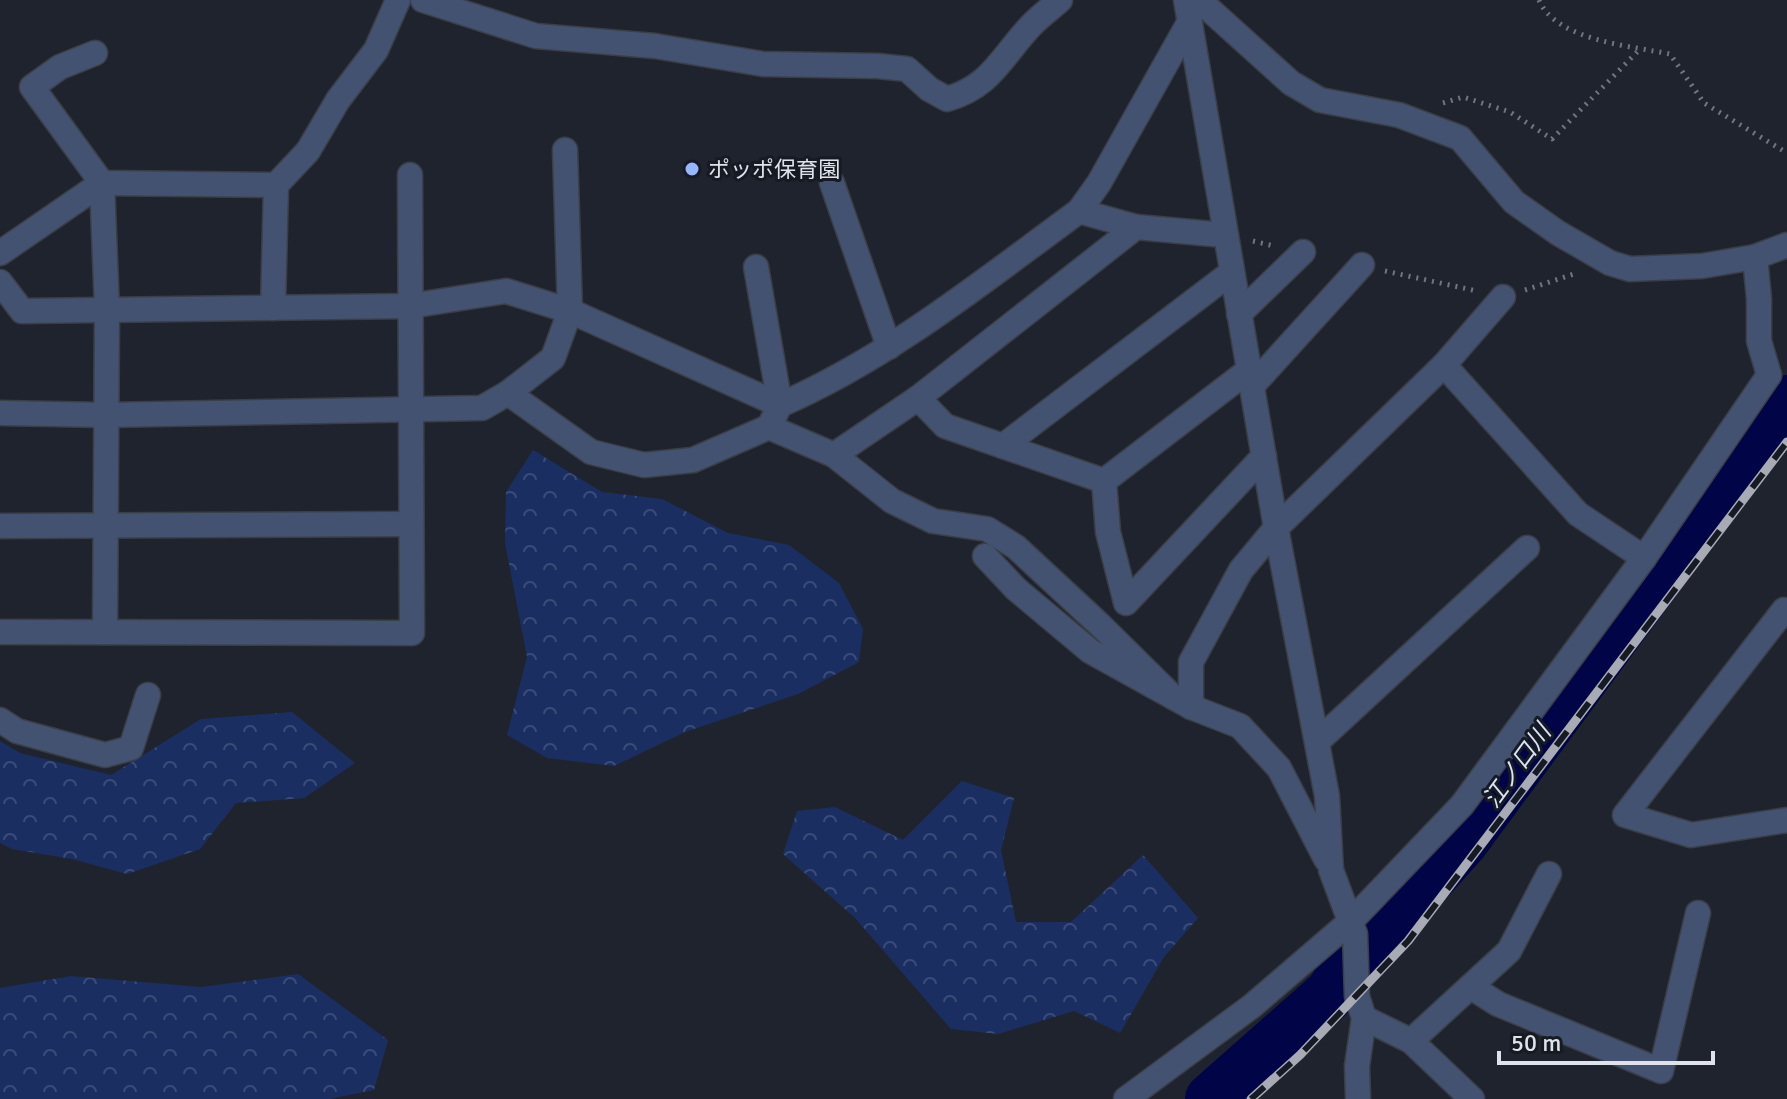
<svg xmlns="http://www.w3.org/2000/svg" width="1787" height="1099" font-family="Signika,'Noto Sans JP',sans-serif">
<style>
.forest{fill:url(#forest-crowns)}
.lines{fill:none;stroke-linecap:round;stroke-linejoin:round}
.river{stroke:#010548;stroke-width:52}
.minor-casing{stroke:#3a3e47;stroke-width:27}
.path{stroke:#71757e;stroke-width:5;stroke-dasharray:2 6;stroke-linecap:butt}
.minor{stroke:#445271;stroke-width:24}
.rail-casing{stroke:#a8abb3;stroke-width:9}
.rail{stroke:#151a23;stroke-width:6;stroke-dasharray:18;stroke-linecap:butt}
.poi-dot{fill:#96b6fd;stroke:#151a23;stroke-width:3}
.labels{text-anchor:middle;stroke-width:6;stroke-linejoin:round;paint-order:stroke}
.poi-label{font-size:22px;fill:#dfe2e9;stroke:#151a23;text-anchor:start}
.water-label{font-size:24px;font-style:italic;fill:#dae4f8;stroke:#151a23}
</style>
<defs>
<pattern id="forest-crowns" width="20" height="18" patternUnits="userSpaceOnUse" patternTransform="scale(2)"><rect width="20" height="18" fill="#1a2e61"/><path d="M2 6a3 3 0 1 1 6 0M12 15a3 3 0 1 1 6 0" fill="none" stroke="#3b4c78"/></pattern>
</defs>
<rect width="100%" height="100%" fill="#1f232d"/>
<g class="forest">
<path d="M533 450 602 492 662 499 728 533 789 545 839 583 863 629 859 662 798 694 685 732 614 766 547 758 507 735 527 657 505 543 506 492Z"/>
<path d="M292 712 355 763 304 798 236 803 200 849 127 874 72 859 12 849 0 843V741L20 753 111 775 201 719Z"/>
<path d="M962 781 1014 798 1001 850 1016 922H1071L1143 855 1198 918 1164 957 1120 1033 1074 1011 998 1034 951 1029 855 918 783 854 797 811 835 807 903 840Z"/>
<path d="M298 974 388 1040 374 1090 329 1099H0V988L71 976 201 987Z"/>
</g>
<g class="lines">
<path class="river" d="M1211 1099 1331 993 1343 974 1463 841 1787 401"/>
<g class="minor-casing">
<g id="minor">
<path d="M423 0 536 36 655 46 763 64 878 66 907 69 929 89 947 99C989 87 1000 60 1027 30 1036 19 1049 10 1060 0"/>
<path d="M1186 0 1276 528 1327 796 1331 870 1355 934 1357 996 1364 1018 1357 1066 1358 1099"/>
<path d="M1199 0 1291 83 1320 100 1399 115 1460 138 1514 202 1558 233 1610 263 1630 269 1702 266 1755 257 1787 245"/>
<path d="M95 53 60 67 32 87 102 183 107 309 105 632"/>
<path d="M832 183 889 347"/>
<path d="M1079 211 1099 183 1190 21"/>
<path d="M0 253 102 183 276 185 308 151 338 100 376 50 398 0"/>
<path d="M1755 257 1759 299V341L1769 375"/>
<path d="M756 267 780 405 769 427 834 455 892 501 933 521 987 529 1016 547 1100 625 1173 697"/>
<path d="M0 282 22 311 410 306 506 291 570 311 780 405C890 357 983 281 1079 211L1136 227 1224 235"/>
<path d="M273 308 276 185"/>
<path d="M1239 314 1303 252"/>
<path d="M1444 365 1578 514 1644 558"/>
<path d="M1252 386 1362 265"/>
<path d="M508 393 591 452 644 465 693 460 769 427"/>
<path d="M918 398 945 426 1104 481 1249 370"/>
<path d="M0 413 106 415 482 408 508 393 553 358 570 311 565 150"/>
<path d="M1003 446 1232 272"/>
<path d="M834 455 918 398 1136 227"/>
<path d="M1104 481 1108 532 1126 603 1264 456"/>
<path d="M0 526 410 524"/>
<path d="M985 556 1016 589 1090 651 1191 707 1240 726 1279 768 1326 859"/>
<path d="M1784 610 1625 815 1691 835 1787 820"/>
<path d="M0 632 412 633 410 175"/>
<path d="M1191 707V662L1241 570 1276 528 1444 365 1503 297"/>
<path d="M0 720 17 731 105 755 131 748 148 695"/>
<path d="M1318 741 1527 548"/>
<path d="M1471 987 1498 1004 1661 1071 1698 913"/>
<path d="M1364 1018 1411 1041 1472 1099"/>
<path d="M1411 1041 1509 951 1549 874"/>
<path d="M1126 1099 1252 1006 1352 920 1462 805 1644 558 1769 375"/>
</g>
</g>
<g class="path">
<path d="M1539 0C1556 41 1632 46 1670 54L1704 103 1787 153"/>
<path d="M1443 103 1463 97 1510 112 1552 139 1641 48"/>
<path d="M1253 241 1274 246"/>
<path d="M1385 271 1477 291"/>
<path d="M1525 290 1577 273"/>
</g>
<use href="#minor" class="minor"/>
<g class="rail-casing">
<path id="rail" d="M1251 1099 1300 1055 1408 941 1787 442"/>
</g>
<use href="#rail" class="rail"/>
</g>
<circle class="poi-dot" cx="692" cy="169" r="8"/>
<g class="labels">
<g class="poi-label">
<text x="708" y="177">ポッポ保育園</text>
</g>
<g class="water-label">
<text transform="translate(1517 766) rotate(-54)" y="8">江ノ口川</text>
</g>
</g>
<path d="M1499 1051v12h214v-12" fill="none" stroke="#dfe2e9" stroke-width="4"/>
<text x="1511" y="1051" font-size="24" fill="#dfe2e9" stroke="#151a23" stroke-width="6" paint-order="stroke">50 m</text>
</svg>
